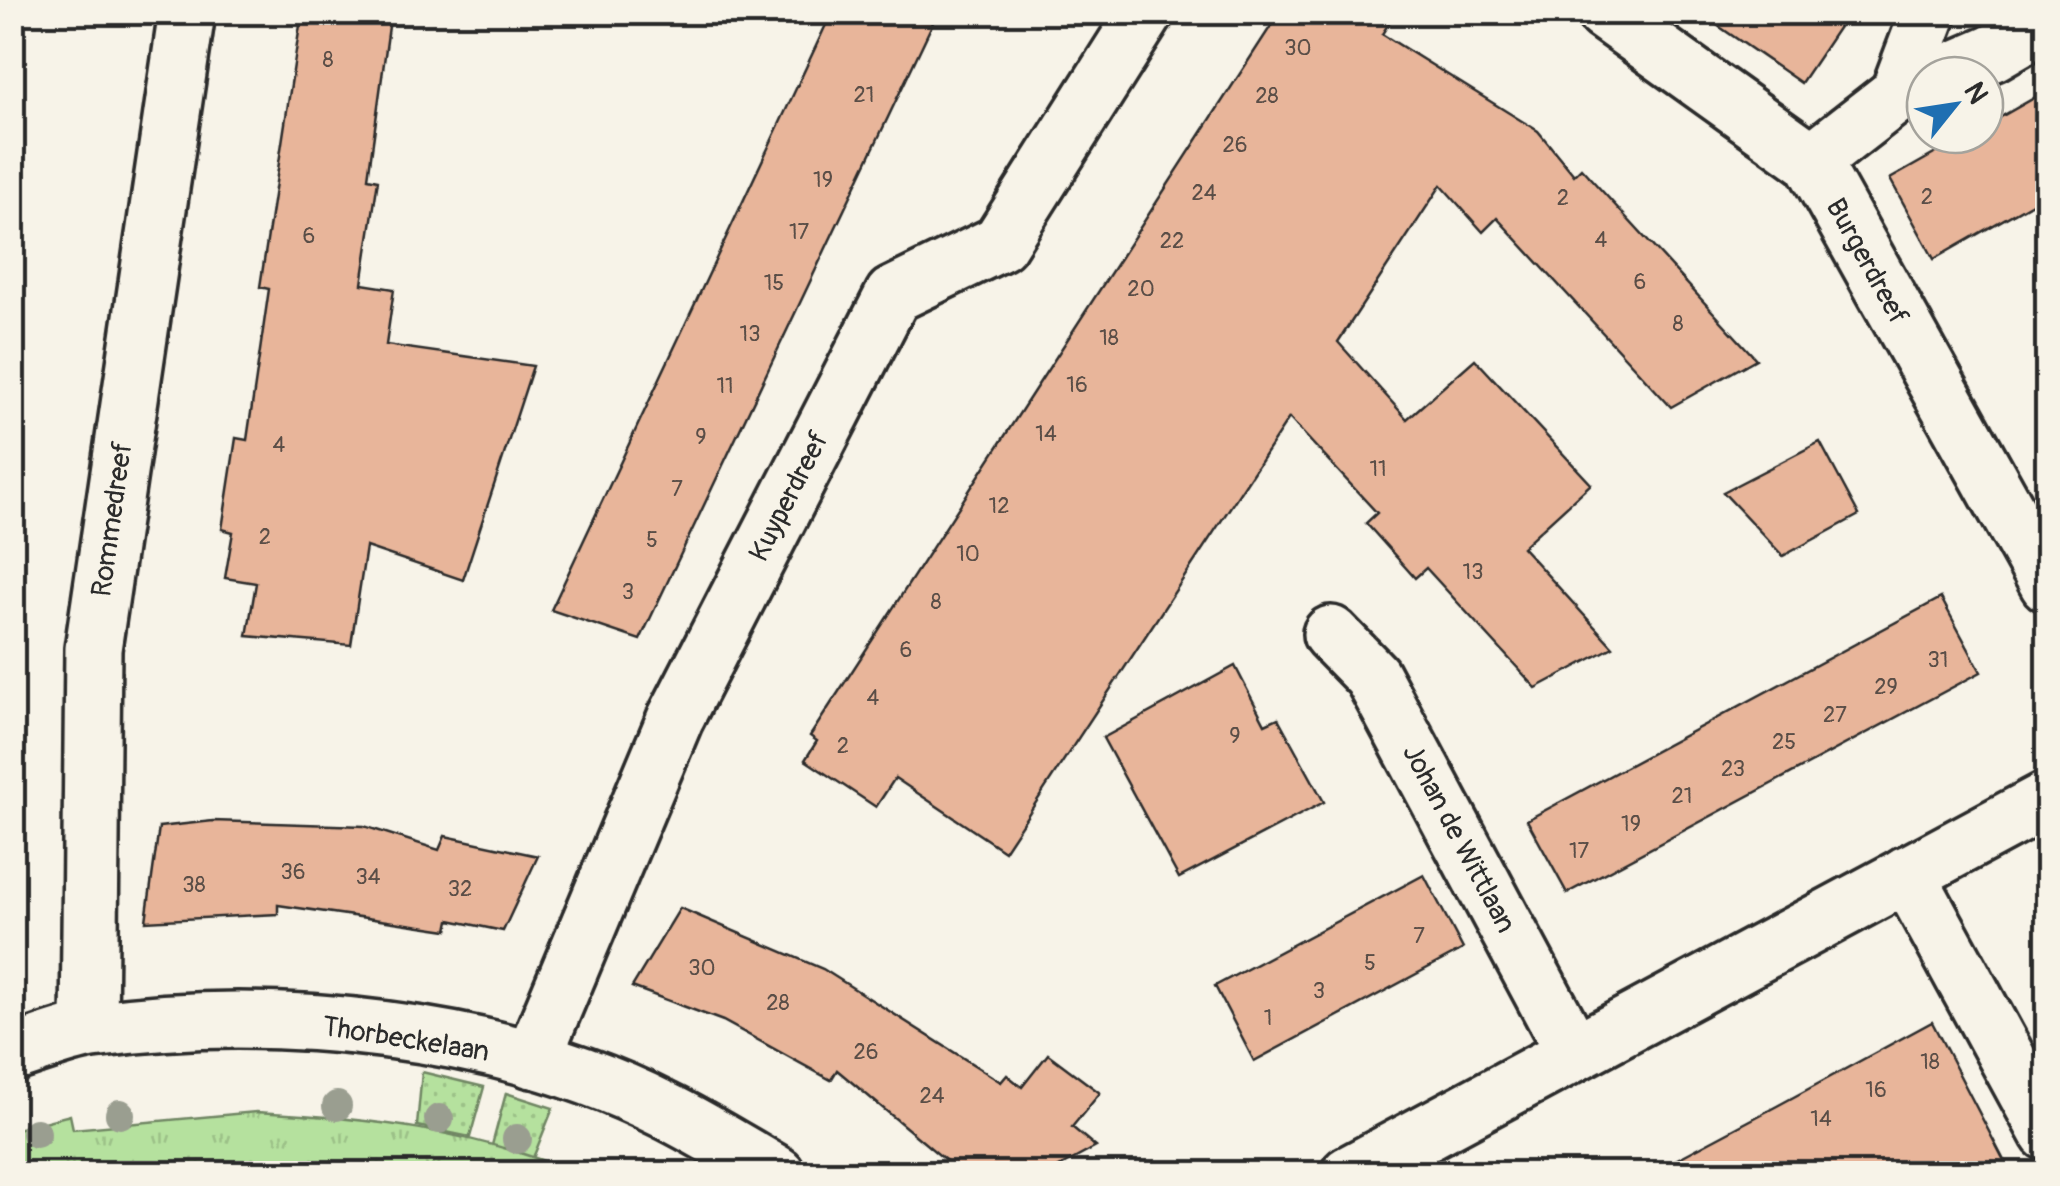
<svg xmlns="http://www.w3.org/2000/svg" width="2060" height="1186" font-family="Pangolin,sans-serif">
<style>
.grass{fill:url(#grass-dots);stroke:#708664;stroke-width:2.5}
.park{fill:url(#park-tufts);stroke:#708664;stroke-width:2.5}
.building{fill:#e8b59a;stroke:#2b2b2b;stroke-width:2.5}
.lines{fill:none;stroke-linecap:round;stroke-linejoin:round}
.minor-casing{stroke:#2b2b2b;stroke-width:62}
.minor{stroke:#f7f3e8;stroke-width:55}
.tree{fill:#9a9e90}
.labels{text-anchor:middle;stroke-width:8;stroke-linejoin:round;paint-order:stroke}
.number-label{font-size:22px;fill:#5a4e47}
.street-label{font-size:28px;fill:#2b2b2b;stroke:#f7f3e8}
</style>
<defs>
<pattern id="grass-dots" width="8" height="8" patternUnits="userSpaceOnUse" patternTransform="scale(2.5)"><rect width="8" height="8" fill="#b5e19e"/><path d="M2 2h.1M6 6h.1" fill="none" stroke="#9cc188" stroke-width="1.8" stroke-linecap="round"/></pattern>
<pattern id="park-tufts" width="24" height="20" patternUnits="userSpaceOnUse" patternTransform="scale(2.5)"><rect width="24" height="20" fill="#b5e19e"/><path d="M3 7l-1-3M5 7V3M7 7l1-3M15 17l-1-3M17 17v-4M19 17l1-3" fill="none" stroke="#9cc188"/></pattern>
</defs>
<rect width="100%" height="100%" fill="#f7f3e8"/>
<filter id="ink" filterUnits="userSpaceOnUse"><feTurbulence type="fractalNoise" baseFrequency=".01" numOctaves="2"/><feDisplacementMap in="SourceGraphic" scale="20" xChannelSelector="R" yChannelSelector="G"/><feConvolveMatrix kernelMatrix="1 2 1 2 8 2 1 2 1" color-interpolation-filters="sRGB"/></filter>
<g filter="url(#ink)">
<g class="grass">
<path d="M422 1072 484 1087 470 1137 417 1126Z"/>
<path d="M506 1093 553 1108 527 1173 487 1164Z"/>
</g>
<path class="park" d="M256 1112C367 1118 472 1130 575 1173H13V1130L70 1115 73 1129Z"/>
<g class="building">
<path d="M302 12H391L368 178 378 180 362 284 394 289 386 345 533 366 463 580 366 547 351 645 247 636 256 583 225 578 233 532 222 529 236 438 247 440 269 289 260 287Z"/>
<path d="M832 12H938L640 640 551 610Z"/>
<path d="M1280 12H1396L1382 34 1538 131 1574 175 1581 168 1756 359 1671 407 1497 218 1483 232 1441 185 1338 342 1407 419 1475 359 1591 484 1522 547 1613 647 1536 688 1426 568 1415 578 1366 523 1377 513 1289 418 1004 851 895 778 876 807 805 760 817 741 810 736Z"/>
<path d="M1698 12H1849L1801 83Z"/>
<path d="M2048 90V194L1934 259 1890 179 1968 135H1985V126Z"/>
<path d="M1820 442 1859 515 1783 556 1723 492Z"/>
<path d="M1941 598 1981 672 1567 893 1527 820Z"/>
<path d="M1235 666 1265 724 1278 718 1324 802 1179 878 1103 738Z"/>
<path d="M213 821 364 826 439 850 445 836 538 856 503 931 450 920 448 930 278 905V914L146 921 159 827Z"/>
<path d="M1424 875 1463 949 1254 1061 1215 986Z"/>
<path d="M680 908 823 969 1001 1082 1007 1075 1022 1087 1048 1054 1100 1093 1072 1127 1096 1147 1046 1174H962L837 1070 831 1080 723 1021 632 987Z"/>
<path d="M1932 1022 2011 1174H1649L1777 1106Z"/>
</g>
<g class="lines">
<g class="minor-casing">
<g id="minor">
<path d="M1604 12 1812 161 2048 584"/>
<path d="M1942 75 1993 53 2048 21"/>
<path d="M1898 94 1929 12"/>
<path d="M1812 161 1898 94 1925 82"/>
<path d="M1331 634 1372 676 1574 1053"/>
<path d="M1907 874 2048 1133"/>
<path d="M89 1030 93 649 187 12"/>
<path d="M12 1054C38 1046 66 1034 92 1030 272 1005 501 1027 664 1110 703 1129 739 1152 777 1174"/>
<path d="M532 1060 675 719 893 295 1000 243 1146 12"/>
<path d="M1349 1174 2048 799"/>
</g>
</g>
<use href="#minor" class="minor"/>
</g>
<g class="tree">
<circle cx="337" cy="1106" r="15"/>
<circle cx="120" cy="1114" r="15"/>
<circle cx="439" cy="1119" r="15"/>
<circle cx="36" cy="1133" r="15"/>
<circle cx="517" cy="1139" r="15"/>
</g>
</g>
<g class="labels">
<g class="number-label">
<text x="1298" y="55">30</text>
<text x="328" y="67">8</text>
<text x="864" y="102">21</text>
<text x="1267" y="103">28</text>
<text x="1235" y="152">26</text>
<text x="823" y="187">19</text>
<text x="1204" y="200">24</text>
<text x="1927" y="204">2</text>
<text x="1563" y="205">2</text>
<text x="799" y="239">17</text>
<text x="309" y="243">6</text>
<text x="1601" y="247">4</text>
<text x="1172" y="248">22</text>
<text x="1640" y="289">6</text>
<text x="774" y="290">15</text>
<text x="1141" y="296">20</text>
<text x="1678" y="331">8</text>
<text x="750" y="341">13</text>
<text x="1109" y="345">18</text>
<text x="1077" y="392">16</text>
<text x="725" y="393">11</text>
<text x="1046" y="441">14</text>
<text x="701" y="444">9</text>
<text x="279" y="452">4</text>
<text x="1378" y="476">11</text>
<text x="677" y="496">7</text>
<text x="999" y="513">12</text>
<text x="265" y="544">2</text>
<text x="652" y="547">5</text>
<text x="968" y="561">10</text>
<text x="1473" y="579">13</text>
<text x="628" y="599">3</text>
<text x="936" y="609">8</text>
<text x="906" y="657">6</text>
<text x="1938" y="667">31</text>
<text x="1886" y="694">29</text>
<text x="873" y="705">4</text>
<text x="1835" y="722">27</text>
<text x="1235" y="743">9</text>
<text x="1784" y="749">25</text>
<text x="843" y="753">2</text>
<text x="1733" y="776">23</text>
<text x="1682" y="803">21</text>
<text x="1631" y="831">19</text>
<text x="1579" y="858">17</text>
<text x="293" y="879">36</text>
<text x="368" y="884">34</text>
<text x="194" y="892">38</text>
<text x="460" y="896">32</text>
<text x="1419" y="943">7</text>
<text x="1370" y="970">5</text>
<text x="702" y="975">30</text>
<text x="1319" y="998">3</text>
<text x="778" y="1010">28</text>
<text x="1268" y="1025">1</text>
<text x="866" y="1059">26</text>
<text x="1930" y="1069">18</text>
<text x="1876" y="1097">16</text>
<text x="932" y="1103">24</text>
<text x="1821" y="1126">14</text>
</g>
<g class="street-label">
<text transform="translate(1868 261) rotate(61)" y="10">Burgerdreef</text>
<text transform="translate(788 496) rotate(-63)" y="10">Kuyperdreef</text>
<text transform="translate(111 519) rotate(-82)" y="10">Rommedreef</text>
<text transform="translate(1460 838) rotate(62)" y="10">Johan de Wittlaan</text>
<text transform="translate(406 1038) rotate(9)" y="10">Thorbeckelaan</text>
</g>
</g>
<rect width="2060" height="1186" fill="none" stroke="#f7f3e8" stroke-width="50"/>
<rect x="25" y="25" width="2010" height="1136" fill="none" stroke="#2b2b2b" stroke-width="4" filter="url(#ink)"/>
<g transform="translate(1955 105) rotate(60)"><circle r="48" fill="#f7f3e8" stroke="#a5a39c" stroke-width="2.5"/>
<path d="M0-8L18 38L0 25L-18 38Z" fill="#1f6fb2"/>
<text y="-15" font-size="28" font-weight="bold" text-anchor="middle" fill="#2b2b2b">N</text>
</g>
</svg>
